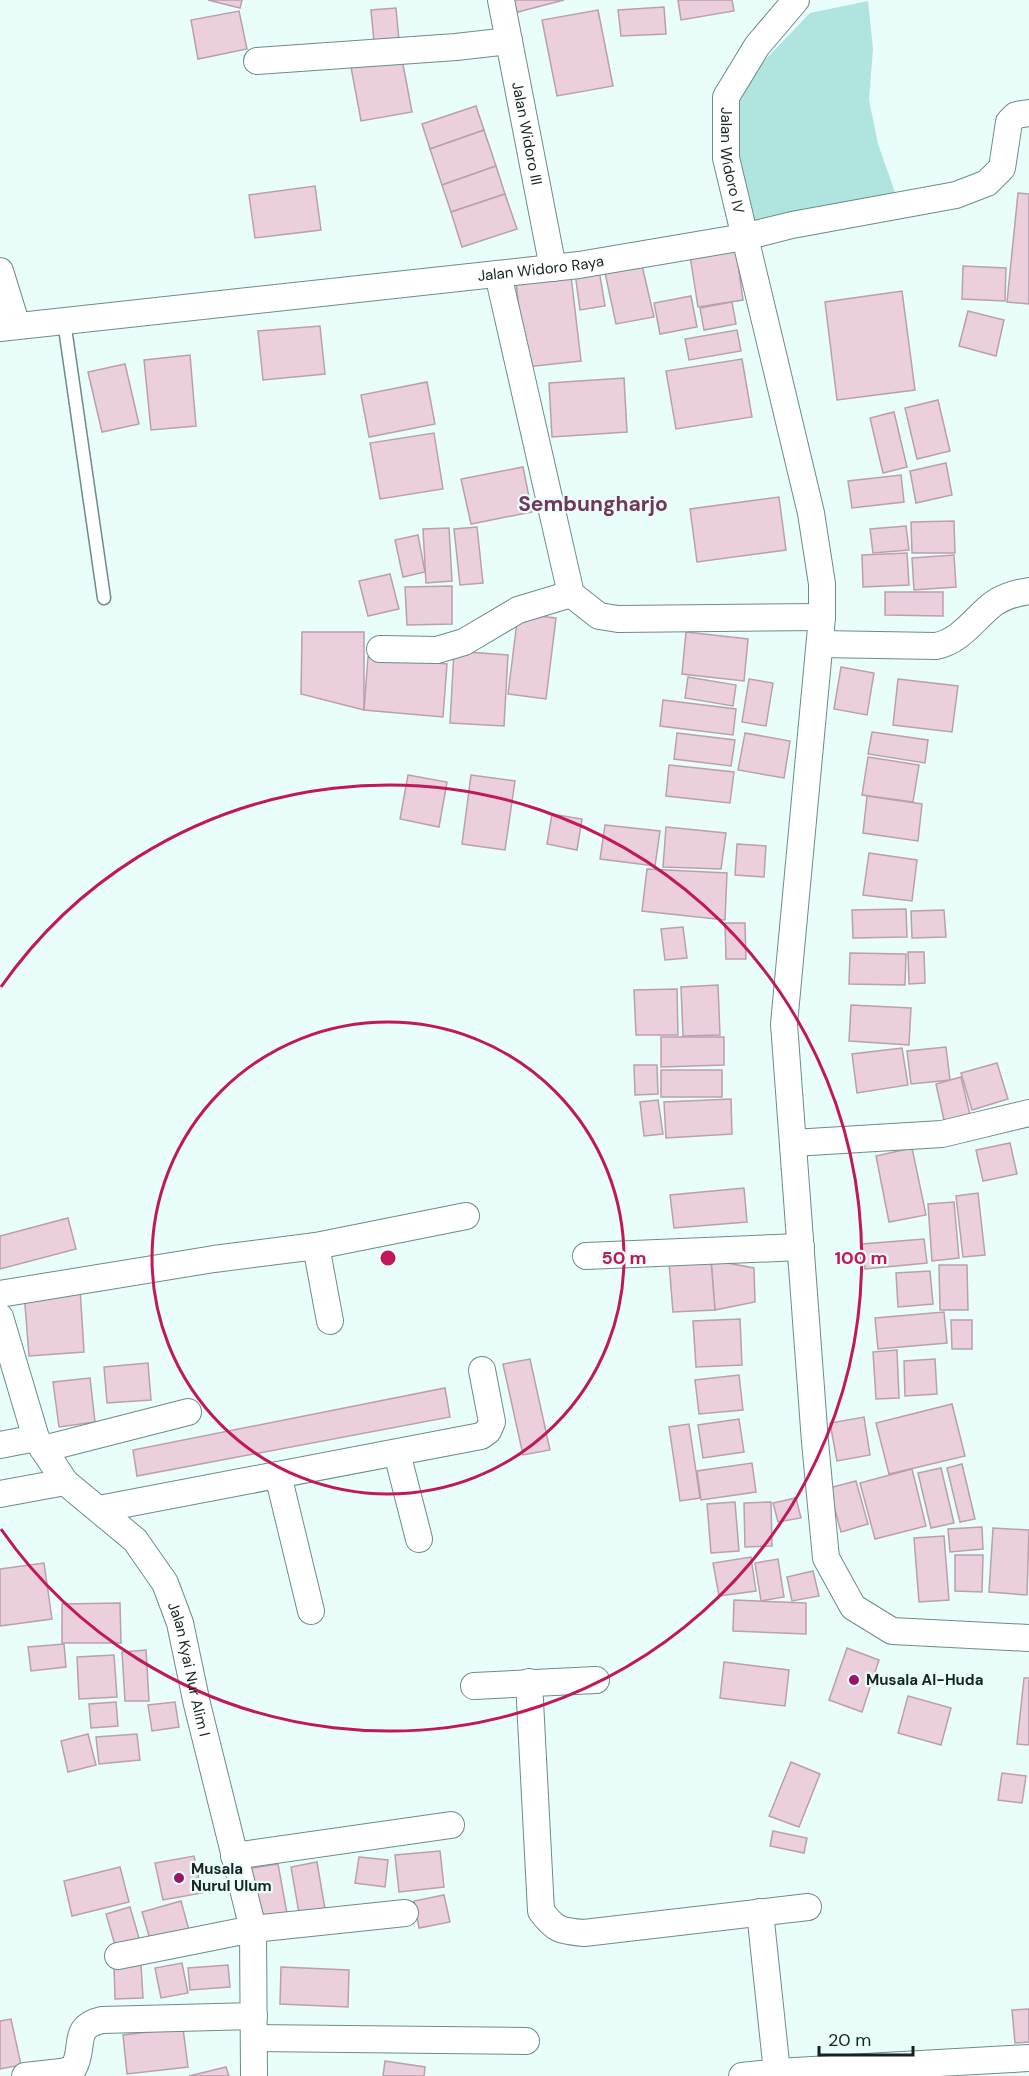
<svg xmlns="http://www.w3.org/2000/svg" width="1029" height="2076" font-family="'DM Sans',sans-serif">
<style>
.green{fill:#b0e4de}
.building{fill:#ebcfdd;stroke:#ba9fad;stroke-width:1.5}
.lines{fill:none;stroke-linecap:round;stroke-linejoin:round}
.service-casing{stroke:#6b8c88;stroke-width:15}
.minor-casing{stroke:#6b8c88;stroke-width:28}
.service{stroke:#fff;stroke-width:12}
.minor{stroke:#fff;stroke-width:26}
.ring{fill:none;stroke:#c2185b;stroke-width:3}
.poi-dot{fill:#97156c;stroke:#e9fefb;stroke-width:2}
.labels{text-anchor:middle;stroke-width:4.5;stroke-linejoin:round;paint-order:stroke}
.street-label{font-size:15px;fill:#162322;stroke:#e9fefb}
.poi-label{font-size:15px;font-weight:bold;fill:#162322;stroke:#e9fefb;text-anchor:start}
.district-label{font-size:21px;font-weight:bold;fill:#74355a;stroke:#e9fefb}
.centre{fill:#c2185b;stroke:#e9fefb;stroke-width:3}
.ring-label{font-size:18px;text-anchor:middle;font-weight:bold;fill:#c2185b;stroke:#e9fefb;stroke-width:4.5;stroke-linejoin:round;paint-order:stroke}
</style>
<rect width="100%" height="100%" fill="#e9fefb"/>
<path class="green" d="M868 1 873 49 869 100 878 144 896 195 752 225 737 148 735 111 740 86 810 13Z"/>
<g class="building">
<path d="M208 0H242L240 8Z"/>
<path d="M511 0H564L514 13Z"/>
<path d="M678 0H732L734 11 681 20Z"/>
<path d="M664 7 666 34 621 36 618 10Z"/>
<path d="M396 8 399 40 374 42 371 10Z"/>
<path d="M598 10 613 86 557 96 542 20Z"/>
<path d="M239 11 247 49 198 59 191 20Z"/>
<path d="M402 59 412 112 361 121 351 67Z"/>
<path d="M476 106 484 130 430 149 422 124Z"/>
<path d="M484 130 496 166 442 185 430 149Z"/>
<path d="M496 166 505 194 451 212 442 185Z"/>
<path d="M315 186 321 230 255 238 249 195Z"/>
<path d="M1018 193 1029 194V304L1007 302Z"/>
<path d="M505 194 517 229 462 247 451 212Z"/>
<path d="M736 249 743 300 698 307 690 256Z"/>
<path d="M641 261 654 317 616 324 604 268Z"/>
<path d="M963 266 1006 268 1005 301 962 299Z"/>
<path d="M599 270 605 306 580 310 575 273Z"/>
<path d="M571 276 581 361 526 367 516 283Z"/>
<path d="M902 291 915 390 837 400 825 302Z"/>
<path d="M691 296 697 327 660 334 654 303Z"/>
<path d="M732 302 736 324 704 330 700 308Z"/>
<path d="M968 311 1004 320 996 356 959 346Z"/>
<path d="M320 326 325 374 263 380 258 331Z"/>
<path d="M737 330 741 351 689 360 685 339Z"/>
<path d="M190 355 196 426 151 430 144 360Z"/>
<path d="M742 359 752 417 676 429 666 371Z"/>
<path d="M125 364 139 424 102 432 88 372Z"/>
<path d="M624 378 627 432 552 437 549 383Z"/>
<path d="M427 382 435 424 369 437 361 395Z"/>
<path d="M938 400 950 451 917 459 905 408Z"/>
<path d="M894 412 907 467 883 473 870 418Z"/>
<path d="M434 433 443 489 380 499 370 443Z"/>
<path d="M946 463 952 495 916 503 910 471Z"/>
<path d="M523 467 532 512 471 524 461 479Z"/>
<path d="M901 475 904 502 852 508 848 481Z"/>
<path d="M779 497 786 550 697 562 690 509Z"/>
<path d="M954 521 955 553H912L911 522Z"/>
<path d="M906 526 909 550 873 553 870 529Z"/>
<path d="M477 527 483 583 460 585 454 529Z"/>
<path d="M449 528 452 581 426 583 423 529Z"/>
<path d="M418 535 425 572 403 577 395 540Z"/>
<path d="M907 553 909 585 863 587 862 555Z"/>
<path d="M954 555 956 587 914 590 912 558Z"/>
<path d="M390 574 399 609 368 616 359 581Z"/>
<path d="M452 586V624L407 625 405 587Z"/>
<path d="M885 592H943V616L885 615Z"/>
<path d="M518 614 556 618 546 699 508 694Z"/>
<path d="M302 632H364V710L301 694Z"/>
<path d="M686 632 748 639 744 681 682 674Z"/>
<path d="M454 651 508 655 504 726 450 723Z"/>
<path d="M368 657 447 664 443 717 364 710Z"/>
<path d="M841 667 874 673 867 715 834 709Z"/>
<path d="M688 677 736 685 733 706 685 698Z"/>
<path d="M749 679 773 683 766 726 742 722Z"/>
<path d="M898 679 958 686 952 732 893 725Z"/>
<path d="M663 700 736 709 733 735 660 726Z"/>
<path d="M872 732 928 740 925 763 868 754Z"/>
<path d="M677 733 735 740 731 766 674 759Z"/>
<path d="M745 733 790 741 784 778 738 770Z"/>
<path d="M868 757 919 765 913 802 862 795Z"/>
<path d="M669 765 734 772 730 803 666 796Z"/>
<path d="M408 775 447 782 439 827 400 819Z"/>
<path d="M471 775 515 781 505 850 462 844Z"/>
<path d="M867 796 922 804 918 841 863 833Z"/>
<path d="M552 814 582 819 577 850 547 844Z"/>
<path d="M605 825 660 831 655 866 600 859Z"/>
<path d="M666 827 726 833 721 869 663 867Z"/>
<path d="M737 844 766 846 764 877 735 875Z"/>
<path d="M869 853 917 860 912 901 863 895Z"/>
<path d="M647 869 727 873 725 920 642 911Z"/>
<path d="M906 909 907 937 853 938 852 910Z"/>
<path d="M944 910 946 937 912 938 911 911Z"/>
<path d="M725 923H745L746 959H726Z"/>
<path d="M683 927 687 958 665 960 661 929Z"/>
<path d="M908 952H924L925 983 909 984Z"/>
<path d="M850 953 906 954 905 985 849 984Z"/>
<path d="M718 985 720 1035 683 1036 681 987Z"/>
<path d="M677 989 678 1035H636L634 990Z"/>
<path d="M851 1005 911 1008 909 1045 849 1041Z"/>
<path d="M661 1037H724V1065L661 1067Z"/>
<path d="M946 1047 950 1080 911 1084 907 1051Z"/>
<path d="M902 1048 908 1085 857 1093 852 1054Z"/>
<path d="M997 1063 1008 1099 972 1110 961 1073Z"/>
<path d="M634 1065H657L658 1094 635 1095Z"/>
<rect x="661" y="1070" width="61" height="27"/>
<path d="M961 1077 971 1119 945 1125 936 1084Z"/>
<path d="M731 1099 732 1134 666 1138 664 1102Z"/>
<path d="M658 1100 663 1134 644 1136 640 1102Z"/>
<path d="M1010 1143 1017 1174 983 1181 976 1150Z"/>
<path d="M912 1148 926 1215 889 1222 876 1156Z"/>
<path d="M744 1188 747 1222 674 1228 670 1195Z"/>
<path d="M978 1193 985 1255 963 1257 956 1196Z"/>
<path d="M954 1202 959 1258 932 1261 928 1204Z"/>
<path d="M68 1218 76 1249 0 1269V1236Z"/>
<path d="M924 1239 927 1263 865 1269 862 1244Z"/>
<path d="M711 1260 754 1268 755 1302 715 1310Z"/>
<path d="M711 1260 715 1310 673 1312 669 1263Z"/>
<path d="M939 1265H967L968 1310H940Z"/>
<path d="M930 1271 933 1304 898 1307 896 1273Z"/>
<path d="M80 1288 84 1352 29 1356 24 1292Z"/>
<path d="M944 1312 947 1343 878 1349 875 1318Z"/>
<path d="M740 1319 742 1365 696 1367 693 1321Z"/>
<path d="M951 1320H972V1349H952Z"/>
<path d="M897 1350 899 1398 876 1399 873 1352Z"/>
<path d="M530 1359 550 1450 523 1455 503 1364Z"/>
<path d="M935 1359 937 1394 905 1396 904 1361Z"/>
<path d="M148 1363 151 1400 107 1403 104 1367Z"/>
<path d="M739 1375 743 1410 699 1414 695 1380Z"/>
<path d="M90 1378 95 1422 59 1427 53 1382Z"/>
<path d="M445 1388 450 1417 137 1476 133 1450Z"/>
<path d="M952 1404 965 1456 889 1474 876 1423Z"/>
<path d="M864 1417 870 1455 837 1461 830 1423Z"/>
<path d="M739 1419 744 1452 703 1458 698 1425Z"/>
<path d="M689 1424 700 1498 680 1501 669 1427Z"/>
<path d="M752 1463 756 1492 701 1500 697 1471Z"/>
<path d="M962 1464 975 1519 960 1522 947 1468Z"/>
<path d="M941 1468 954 1523 931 1528 918 1473Z"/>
<path d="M912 1469 926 1526 875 1539 860 1483Z"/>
<path d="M856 1481 868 1524 841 1532 829 1488Z"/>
<path d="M796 1498 801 1518 778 1522 773 1503Z"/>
<path d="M735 1502 739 1551 711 1553 707 1504Z"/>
<path d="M771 1502 772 1546 745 1547 744 1503Z"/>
<path d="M982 1527 983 1549 950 1552 948 1529Z"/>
<path d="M993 1528 1029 1530 1027 1595 989 1592Z"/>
<path d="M944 1536 949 1600 919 1602 914 1538Z"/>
<path d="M955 1555H983L982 1592 955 1591Z"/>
<path d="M751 1557 756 1591 719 1596 713 1563Z"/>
<path d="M778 1559 784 1597 761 1601 755 1563Z"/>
<path d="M44 1563 52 1619 0 1626V1569Z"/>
<path d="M813 1571 819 1596 792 1601 787 1577Z"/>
<path d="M734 1600 806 1603V1634L733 1631Z"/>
<path d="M120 1603 121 1643H62V1604Z"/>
<path d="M64 1644 66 1667 31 1671 28 1647Z"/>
<path d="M847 1648 879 1660 862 1712 829 1700Z"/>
<path d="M146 1650 149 1701H125L122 1652Z"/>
<path d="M114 1655 117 1697 79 1699 77 1657Z"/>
<path d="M724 1662 789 1670 785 1706 720 1698Z"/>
<path d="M1024 1678H1029V1745L1017 1744Z"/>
<path d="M908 1696 951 1708 941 1745 898 1733Z"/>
<path d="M116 1702 118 1726 91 1728 89 1704Z"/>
<path d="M175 1702 179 1727 152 1731 148 1705Z"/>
<path d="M88 1734 96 1765 68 1772 61 1741Z"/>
<path d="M137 1734 140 1760 99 1764 96 1737Z"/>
<path d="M791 1762 820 1774 799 1827 769 1816Z"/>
<path d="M1002 1773 1026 1776 1022 1803 998 1800Z"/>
<path d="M773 1831 807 1838 804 1853 770 1846Z"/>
<path d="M440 1851 444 1887 399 1892 395 1855Z"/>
<path d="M194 1856 202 1893 163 1900 155 1863Z"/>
<path d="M359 1857 388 1860 385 1887 355 1883Z"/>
<path d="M317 1862 325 1909 299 1913 291 1867Z"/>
<path d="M278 1864 288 1919 255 1926 245 1869Z"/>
<path d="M120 1867 129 1902 72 1916 64 1881Z"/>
<path d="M444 1895 450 1922 419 1928 414 1901Z"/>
<path d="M181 1901 190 1934 152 1946 142 1912Z"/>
<path d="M130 1907 141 1945 117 1952 106 1914Z"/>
<path d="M182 1963 188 1993 161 1998 155 1968Z"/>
<path d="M141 1964 143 1998 115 1999 114 1966Z"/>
<path d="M228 1965 230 1987 190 1990 188 1968Z"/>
<path d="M281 1967 349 1970 348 2007 280 2004Z"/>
<path d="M1029 2009V2042L1015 2043 1012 2010Z"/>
<path d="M11 2019 21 2065 0 2069V2021Z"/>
<path d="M183 2028 188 2067 127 2074 123 2035Z"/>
<path d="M385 2061 425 2067 424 2076H383Z"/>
<path d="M226 2067 229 2076H189Z"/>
</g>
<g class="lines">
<g class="service-casing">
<path id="service" d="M64 321 104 598"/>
</g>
<g class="minor-casing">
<g id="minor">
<path id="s1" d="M501 0 553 268"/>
<path id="s2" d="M796 0 757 46 726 97V158L811 513 822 584V617L784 1024 815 1442 826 1558 853 1607 892 1631 1029 1638"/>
<path d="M257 61 456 47 509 41"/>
<path d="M0 271 17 326"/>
<path d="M498 274 571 594 599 616 618 619 822 617"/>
<path id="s3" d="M0 328 579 265 744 237 792 225 956 195 987 183 1002 168 1009 122 1016 115 1029 113"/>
<path d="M820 644 936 646C961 641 974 619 993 604 1004 596 1016 593 1029 591"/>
<path d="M380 649 437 650 464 642 518 610 571 594"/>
<path d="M793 1143 942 1134 1029 1113"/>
<path d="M316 1246 330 1321"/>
<path d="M586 1256 801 1247"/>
<path d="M0 1294 214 1259 316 1246 466 1216"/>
<path id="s4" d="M0 1317 36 1438 65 1482 135 1540 165 1583 180 1623 197 1704 253 1929 254 2076"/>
<path d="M0 1445 36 1438"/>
<path d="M43 1449 188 1412"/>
<path d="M397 1453 419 1539"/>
<path d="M278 1475 311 1611"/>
<path d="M0 1494 65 1482"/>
<path d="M99 1509 481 1436 488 1431 492 1422 482 1370"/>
<path d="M529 1682 541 1911C555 1930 560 1931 584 1933L808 1907"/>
<path d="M474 1686 596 1680"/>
<path d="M234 1856 451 1825"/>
<path d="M760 1912 777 2072"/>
<path d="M118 1956 253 1929 405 1913"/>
<path d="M254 2038 526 2041"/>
<path d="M25 2076 61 2072 73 2069C86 2048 70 2027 102 2020L254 2016"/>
<path d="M742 2076 777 2072 1029 2058"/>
</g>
</g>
<use href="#service" class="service"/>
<use href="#minor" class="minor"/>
</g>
<g class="ring">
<circle cx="388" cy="1258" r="236"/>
<path d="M1 987A473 473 0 1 1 1 1529"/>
</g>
<g class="poi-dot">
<circle cx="854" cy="1680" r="6"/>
<circle cx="179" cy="1878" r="6"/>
</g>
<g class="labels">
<g class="street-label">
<text dy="5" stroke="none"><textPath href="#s1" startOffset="136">Jalan Widoro III</textPath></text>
<text dy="5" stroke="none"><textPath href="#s2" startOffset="184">Jalan Widoro IV</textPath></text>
<text dy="5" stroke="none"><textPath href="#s3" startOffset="544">Jalan Widoro Raya</textPath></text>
<text dy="5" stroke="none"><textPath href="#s4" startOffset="412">Jalan Kyai Nur Alim I</textPath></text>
</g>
<g class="poi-label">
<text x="866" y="1685">Musala Al-Huda</text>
<text x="191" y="1874">Musala<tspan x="191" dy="17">Nurul Ulum</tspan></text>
</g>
<g class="district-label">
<text x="593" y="511">Sembungharjo</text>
</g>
</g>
<circle cx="388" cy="1258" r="9" class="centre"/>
<g class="ring-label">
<text x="624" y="1264">50 m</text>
<text x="861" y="1264">100 m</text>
</g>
<path d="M819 2046v9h94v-9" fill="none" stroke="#162322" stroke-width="3"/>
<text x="828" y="2046" font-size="18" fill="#162322" stroke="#e9fefb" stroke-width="4.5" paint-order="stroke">20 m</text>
</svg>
